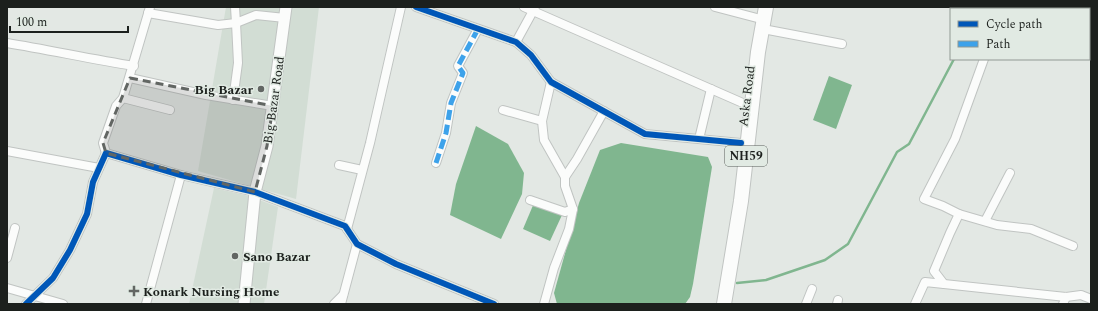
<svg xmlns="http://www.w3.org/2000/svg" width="1098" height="311" font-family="Spectral,serif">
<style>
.built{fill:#d2ddd4}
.water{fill:#80b68f}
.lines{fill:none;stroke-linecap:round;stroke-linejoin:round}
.stream{stroke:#80b68f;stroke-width:2.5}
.street-casing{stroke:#c0c4c2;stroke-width:10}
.secondary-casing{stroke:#c0c4c2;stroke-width:13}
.highway-casing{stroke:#c0c4c2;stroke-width:16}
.street{stroke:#fbfcfb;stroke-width:8}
.secondary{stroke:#fbfcfb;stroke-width:11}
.highway{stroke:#fbfcfb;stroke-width:14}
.quiet{stroke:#3da2ea;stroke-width:5;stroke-dasharray:10 5;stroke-linecap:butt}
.cycleway-casing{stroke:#e1eae3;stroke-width:8}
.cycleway{stroke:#0057b8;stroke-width:6}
.marked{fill:#626663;fill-opacity:0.2;stroke:#626663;stroke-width:3;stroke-dasharray:8 5;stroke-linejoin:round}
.poi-dot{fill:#626663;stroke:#e1eae3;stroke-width:1.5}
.labels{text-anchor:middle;stroke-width:3;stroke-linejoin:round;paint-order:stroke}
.shield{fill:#e1eae3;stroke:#575d58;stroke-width:1}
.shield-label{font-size:12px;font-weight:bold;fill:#1c201d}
.poi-label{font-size:13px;font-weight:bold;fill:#1c201d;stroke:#e1eae3;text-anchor:start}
.street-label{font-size:13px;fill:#1c201d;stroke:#e1eae3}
</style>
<rect width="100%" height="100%" fill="#e3e8e4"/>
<g class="built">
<path d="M226 7H319L296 199 198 171Z"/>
<path d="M214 188 249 196 278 207 264 304H189Z"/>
</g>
<g class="water">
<path d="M829 76 852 85 836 129 813 120Z"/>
<path d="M476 126 508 144 524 173 522 194 501 239 450 215 456 184Z"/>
<path d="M621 143 708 157 712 167 693 284 690 297 685 304H557L554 293 579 203 600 150Z"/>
<path d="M534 203 562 215 550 241 523 229Z"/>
</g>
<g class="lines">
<g class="stream">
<path d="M979 9 980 7"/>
<path d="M737 283 766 280 825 260 848 244 897 152 909 144 954 59"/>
</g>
<g class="street-casing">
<g id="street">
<path d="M235 7 236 23 256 15 285 18"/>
<path d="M416 7 516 42 531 55 551 82 645 134 741 143"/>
<path d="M535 7 533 11 745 104"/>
<path d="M715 7 757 18"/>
<path d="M1045 9V7"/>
<path d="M148 13 218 25 236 23 238 63 233 100"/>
<path d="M763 29 842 44"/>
<path d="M516 42 533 11 524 7"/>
<path d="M7 43C49 50 91 59 134 66"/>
<path d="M130 78 206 95 273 106"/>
<path d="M551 82 542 121 544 140 565 177"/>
<path d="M123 98 170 110"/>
<path d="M503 110 542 121"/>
<path d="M699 139 711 89"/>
<path d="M7 151 99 168"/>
<path d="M106 153 103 143 116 106 123 98 150 7"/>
<path d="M436 163 446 133 451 103 463 73 458 66 478 29"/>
<path d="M339 165 362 170"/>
<path d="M530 200 565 212 573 209"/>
<path d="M959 214 943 206 924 199 955 139 984 59"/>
<path d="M985 221 1010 173"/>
<path d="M347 229 370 143 401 7"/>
<path d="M1073 246 1031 229 997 225 959 214 950 233 934 271 944 284 1066 297 1081 295 1091 299"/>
<path d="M7 258 15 228"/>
<path d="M7 288 63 304"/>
<path d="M26 304 53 278 70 250 87 214 93 182 106 153 181 175 255 192 345 226 357 244 396 264 494 304"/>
<path d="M146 304 181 175"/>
<path d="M334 304 343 295"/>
<path d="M341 304 357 244"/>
<path d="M544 304 554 268 569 229 573 209 565 186V177L577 159 604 111"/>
<path d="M806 304 812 289"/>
<path d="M837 304 838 300"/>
<path d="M915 304 925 282 944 284"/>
<path d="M1063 304 1066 297"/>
</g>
</g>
<g class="secondary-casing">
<path id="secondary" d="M244 304 255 192 267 146 286 7"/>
</g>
<g class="highway-casing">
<path id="highway" d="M724 304 741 201 758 52 766 7"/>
</g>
<use href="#street" class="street"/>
<use href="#secondary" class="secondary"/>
<use href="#highway" class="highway"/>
<path class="quiet" d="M436 163 446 133 451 103 463 73 458 66 478 29"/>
<g class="cycleway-casing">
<g id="cycleway">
<path d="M416 7 516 42 531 55 551 82 645 134 741 143"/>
<path d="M26 304 53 278 70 250 87 214 93 182 106 153 181 175 255 192 345 226 357 244 396 264 494 304"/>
</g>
</g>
<use href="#cycleway" class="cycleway"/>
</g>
<path class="marked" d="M130 78 273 106 267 146 255 192 106 153 103 143Z"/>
<g class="poi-dot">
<circle cx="261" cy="89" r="4"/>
<circle cx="235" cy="256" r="4"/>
<path d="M132 285h4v4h4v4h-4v4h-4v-4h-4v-4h4z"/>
</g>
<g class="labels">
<rect class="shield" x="725" y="146" width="42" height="20" rx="3"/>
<g class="shield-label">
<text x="746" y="160">NH59</text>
</g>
<g class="poi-label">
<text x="253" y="94" text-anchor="end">Big Bazar</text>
<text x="243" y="261">Sano Bazar</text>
<text x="143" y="296">Konark Nursing Home</text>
</g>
<g class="street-label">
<text transform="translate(746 96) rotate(-83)" y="5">Aska Road</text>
<text transform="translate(273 100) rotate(-82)" y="5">Big Bazar Road</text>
</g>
</g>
<rect width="1098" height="311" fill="none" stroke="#1c201d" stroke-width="16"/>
<rect x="950" y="8" width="140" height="52" fill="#e1eae3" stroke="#929994"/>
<rect x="958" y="21" width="20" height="6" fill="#0057b8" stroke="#929994"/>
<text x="986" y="28" font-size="12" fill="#1c201d">Cycle path</text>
<rect x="958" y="41" width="20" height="6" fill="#3da2ea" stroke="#929994"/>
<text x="986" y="48" font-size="12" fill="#1c201d">Path</text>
<path d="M10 26v6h118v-6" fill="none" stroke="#1c201d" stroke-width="2"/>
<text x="16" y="26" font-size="12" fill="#1c201d" stroke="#e1eae3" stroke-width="3" paint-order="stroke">100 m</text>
</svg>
